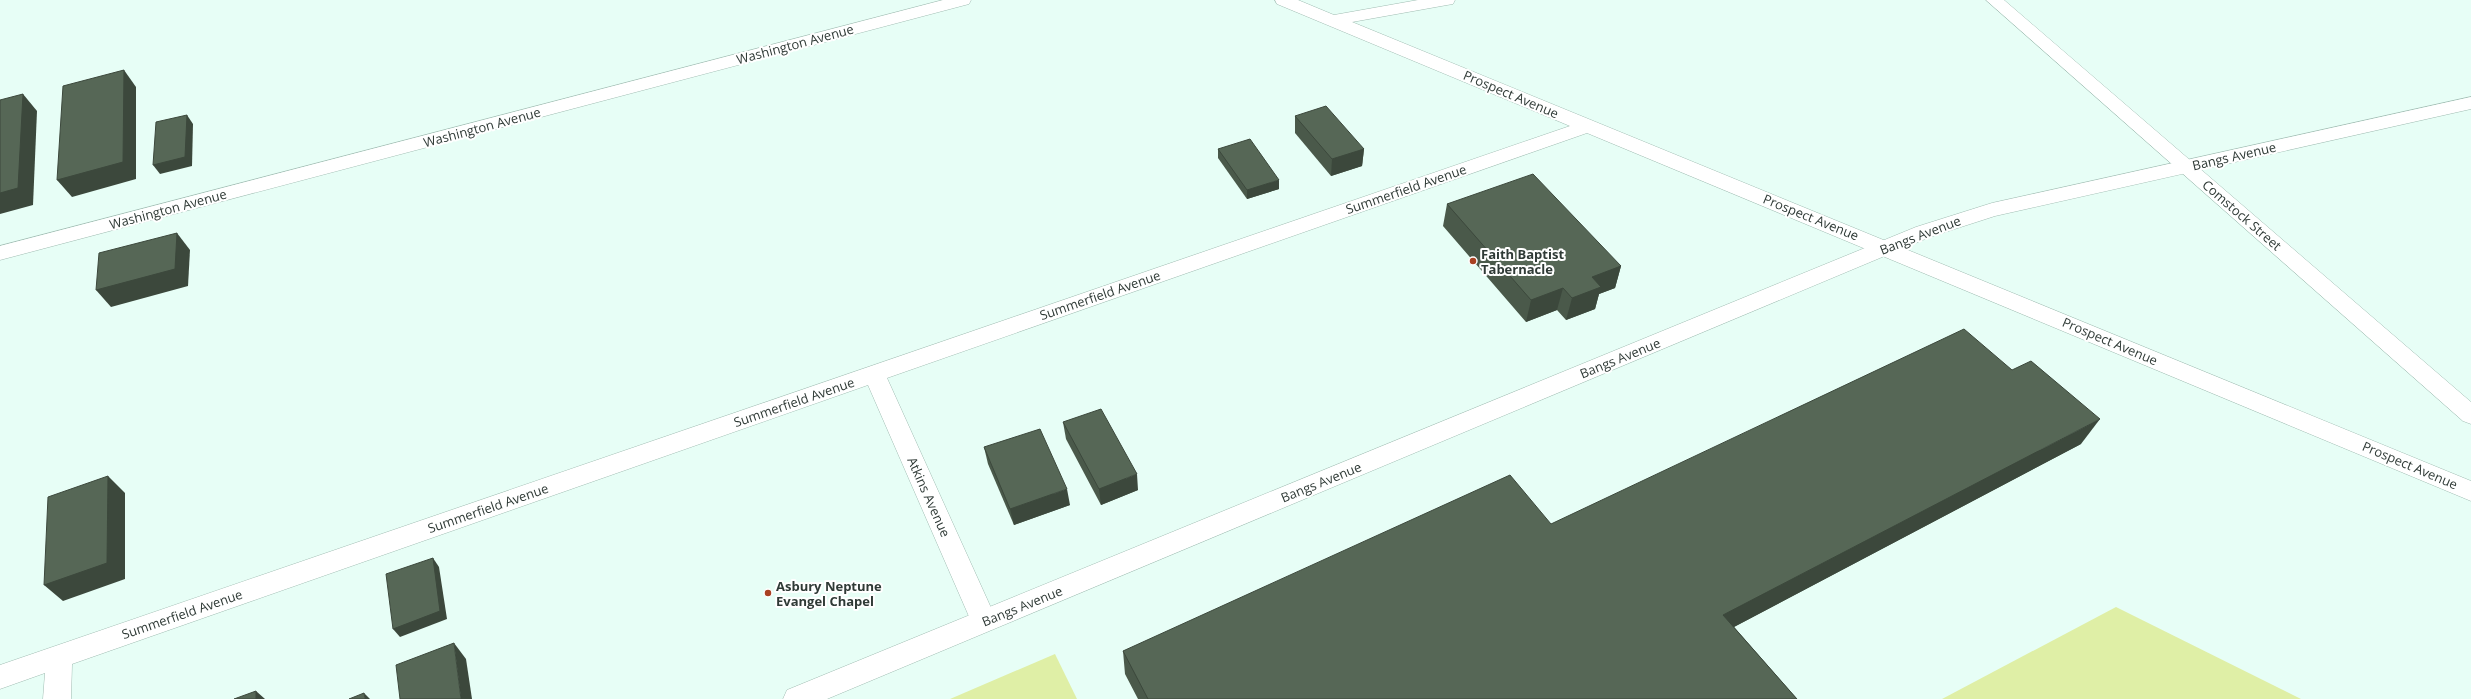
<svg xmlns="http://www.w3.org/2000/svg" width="2471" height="699" font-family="'Open Sans',sans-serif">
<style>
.green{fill:#dfefa6}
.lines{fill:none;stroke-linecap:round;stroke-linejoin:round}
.street-casing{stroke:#a0bcb2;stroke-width:1}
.secondary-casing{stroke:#a0bcb2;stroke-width:1}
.street{fill:#fff;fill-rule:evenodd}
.secondary{fill:#fff;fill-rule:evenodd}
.wall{fill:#4a594a}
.shaded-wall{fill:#3c483c}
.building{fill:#566756;stroke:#3c483c}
.poi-dot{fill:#a94122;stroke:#fff;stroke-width:1.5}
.labels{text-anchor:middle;stroke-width:4;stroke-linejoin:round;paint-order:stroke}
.street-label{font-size:13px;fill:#2f3a36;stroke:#fff}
.poi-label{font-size:13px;font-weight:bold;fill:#2f3a36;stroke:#fff;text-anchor:start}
</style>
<rect width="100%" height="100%" fill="#e7fef6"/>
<g class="green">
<path d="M2116 607 2301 699H1942Z"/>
<path d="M1055 654 1077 699H950Z"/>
</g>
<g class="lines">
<g class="street-casing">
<g id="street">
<path d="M943 0H971L969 4 0 260V246Z"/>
<path d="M1275 0H1298L1334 15 1418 0H1455L1453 4 1447 5 1352 22 2471 481V501L1587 133 887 378 997 621 993 629 984 632 975 629 971 621 868 385 72 664 71 699H43L45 673 0 689V665L1570 126 1277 4Z"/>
<path d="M1986 0H2004L2471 402V424L2463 421Z"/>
</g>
</g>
<g class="secondary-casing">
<path id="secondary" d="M2471 97V109L1995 216 1930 237 827 699H783L787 690 1916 227 1992 203Z"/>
</g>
<use href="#street" class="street"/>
<use href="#secondary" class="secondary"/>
</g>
<g class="wall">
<path d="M1295 116 1364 149 1362 166 1331 176 1295 133Z"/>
<path d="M1218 149 1279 189 1247 199 1218 158Z"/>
<path d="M1447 204 1621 266 1615 288 1599 294 1595 309 1566 320 1557 310 1526 322 1443 226Z"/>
<path d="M1063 422 1138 490 1101 505 1066 439Z"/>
<path d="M2081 444 1734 627 1797 699H1138L1125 674 1123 651 1551 524Z"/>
<path d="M984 447 1070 505 1014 525 988 464Z"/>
</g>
<g class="shaded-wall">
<path d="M124 70 136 87V179L72 197 57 180Z"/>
<path d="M23 94 37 111 33 205 0 214V193Z"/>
<path d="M187 115 193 124 192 166 160 174 153 165Z"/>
<path d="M1364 149 1362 166 1331 176 1332 159Z"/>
<path d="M1279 180V189L1247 199V190Z"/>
<path d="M177 233 190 250 188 286 111 307 96 290Z"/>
<path d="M1621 266 1615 288 1599 294 1595 309 1566 320 1572 298 1592 277Z"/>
<path d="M1563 288 1557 310 1526 322 1531 300Z"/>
<path d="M2100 419 2081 444 1711 639 1723 615Z"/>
<path d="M1137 474 1138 490 1101 505 1099 489Z"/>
<path d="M108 476 125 493V579L63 601 44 585Z"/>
<path d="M1067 489 1070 505 1014 525 1010 509Z"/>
<path d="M433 558 439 567 447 619 400 637 393 629Z"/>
<path d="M454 643 466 659 472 699H461Z"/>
<path d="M256 691 265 699H256Z"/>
<path d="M364 693 370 699H365Z"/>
</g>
<g class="building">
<path d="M124 70 123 162 57 180 63 86Z"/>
<path d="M23 94 18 188 0 193V100Z"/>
<path d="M1326 106 1364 149 1332 159 1295 116Z"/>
<path d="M187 115 185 157 153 165 156 122Z"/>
<path d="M1250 139 1279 180 1247 190 1218 149Z"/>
<path d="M1533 174 1621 266 1592 277 1601 287 1572 298 1563 288 1531 300 1447 204Z"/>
<path d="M177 233 175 269 96 290 99 253Z"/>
<path d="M1964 329 2012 370 2031 361 2100 419 1723 615 1797 699H1148L1123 651 1510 475 1551 524Z"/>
<path d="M1101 409 1137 474 1099 489 1063 422Z"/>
<path d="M1040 429 1067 489 1010 509 984 447Z"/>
<path d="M108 476 107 563 44 585 48 497Z"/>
<path d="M433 558 440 611 393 629 386 574Z"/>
<path d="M454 643 461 699H400L396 665Z"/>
<path d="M256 691V699H234Z"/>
<path d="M364 693 365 699H349Z"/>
</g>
<g class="poi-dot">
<circle cx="1473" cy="261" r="4"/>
<circle cx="768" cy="593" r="4"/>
</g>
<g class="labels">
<g class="street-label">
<text transform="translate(795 44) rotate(-15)" y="5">Washington Avenue</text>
<text transform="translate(1511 94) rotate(23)" y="5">Prospect Avenue</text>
<text transform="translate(482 127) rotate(-15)" y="5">Washington Avenue</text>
<text transform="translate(2234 156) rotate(-13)" y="5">Bangs Avenue</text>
<text transform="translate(1406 189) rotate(-19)" y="5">Summerfield Avenue</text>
<text transform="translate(168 209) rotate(-15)" y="5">Washington Avenue</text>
<text transform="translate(2242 215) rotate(41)" y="5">Comstock Street</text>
<text transform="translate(1811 217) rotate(22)" y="5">Prospect Avenue</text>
<text transform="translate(1920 235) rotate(-21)" y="5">Bangs Avenue</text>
<text transform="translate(1100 295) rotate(-19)" y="5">Summerfield Avenue</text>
<text transform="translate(2110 341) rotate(23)" y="5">Prospect Avenue</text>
<text transform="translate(1620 358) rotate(-22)" y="5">Bangs Avenue</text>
<text transform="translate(794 402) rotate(-19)" y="5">Summerfield Avenue</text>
<text transform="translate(2410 465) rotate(23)" y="5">Prospect Avenue</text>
<text transform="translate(1321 482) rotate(-22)" y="5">Bangs Avenue</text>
<text transform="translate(929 497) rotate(66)" y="5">Atkins Avenue</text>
<text transform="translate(488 508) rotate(-19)" y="5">Summerfield Avenue</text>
<text transform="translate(1022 606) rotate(-22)" y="5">Bangs Avenue</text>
<text transform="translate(182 614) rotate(-19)" y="5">Summerfield Avenue</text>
</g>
<g class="poi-label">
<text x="1481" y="259">Faith Baptist<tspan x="1481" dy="15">Tabernacle</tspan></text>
<text x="776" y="591">Asbury Neptune<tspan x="776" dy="15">Evangel Chapel</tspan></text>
</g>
</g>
</svg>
